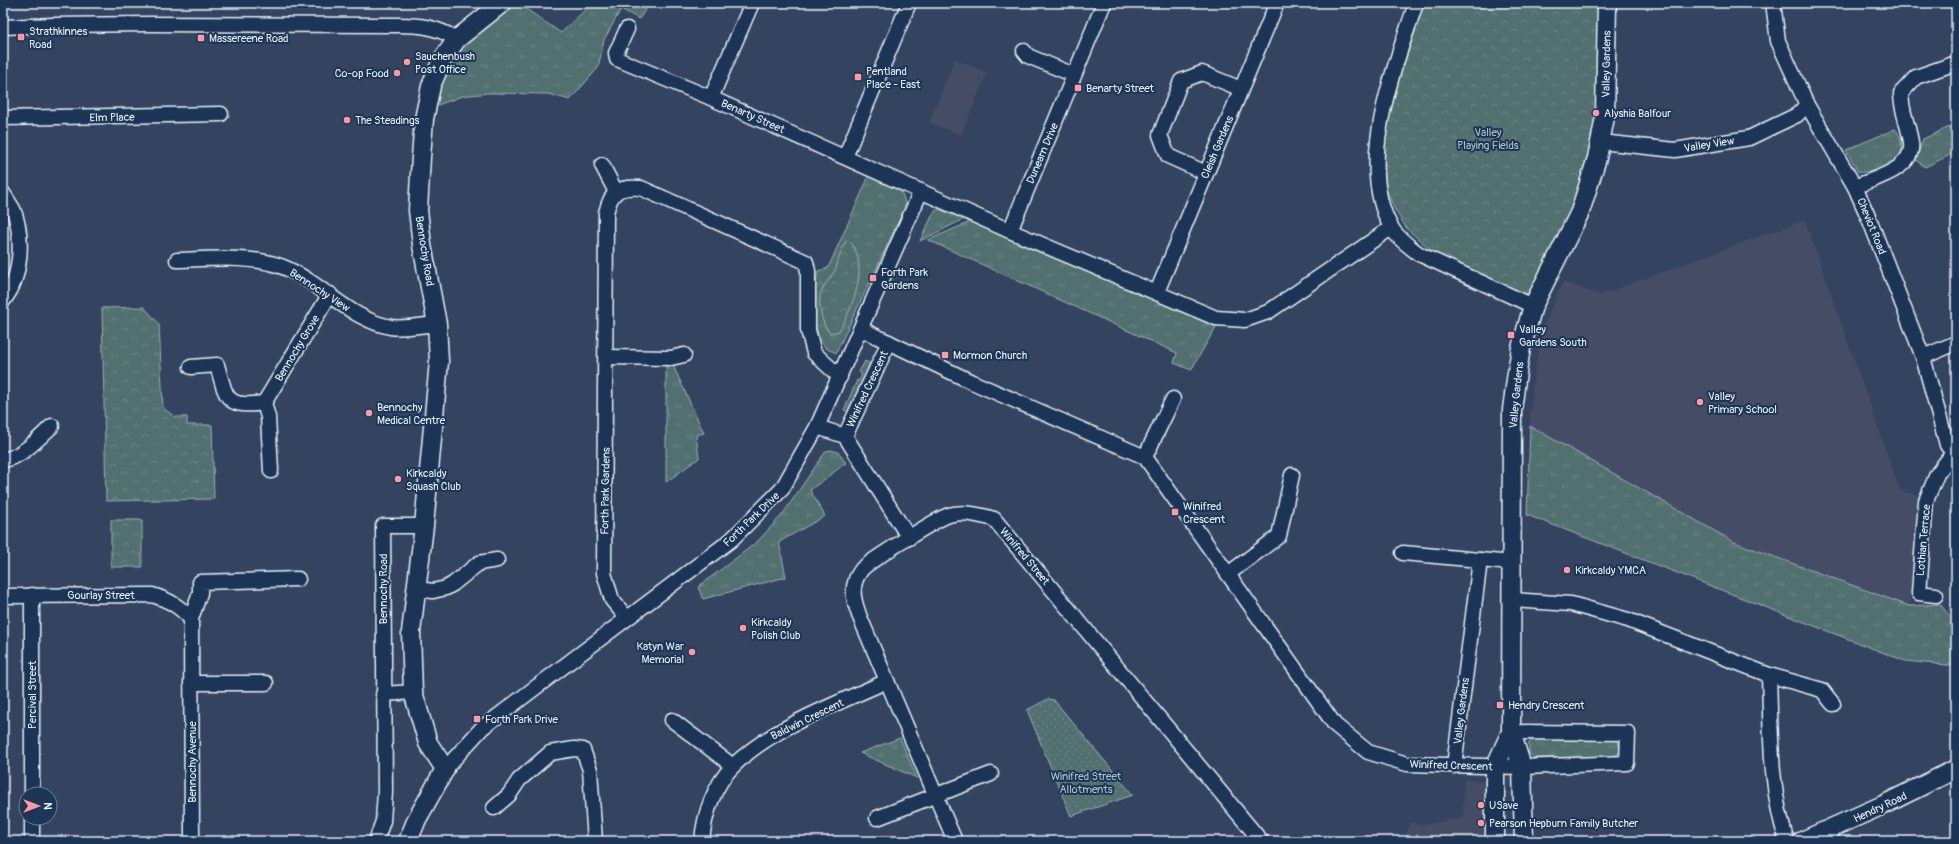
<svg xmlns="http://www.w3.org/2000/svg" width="1959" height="844" font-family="Pangolin,sans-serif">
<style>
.built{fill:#444e66}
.grass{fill:url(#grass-tufts);stroke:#9db0b4}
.forest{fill:url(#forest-crowns);stroke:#9db0b4}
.garden{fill:url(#garden-dots);stroke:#9db0b4}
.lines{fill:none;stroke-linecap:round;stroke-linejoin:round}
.minor-casing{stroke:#e8f1f8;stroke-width:17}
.tertiary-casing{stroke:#e8f1f8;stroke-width:21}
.minor{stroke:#1d3557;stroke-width:14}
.tertiary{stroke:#1d3557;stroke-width:18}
.poi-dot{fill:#ff9aa2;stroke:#1d3557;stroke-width:1.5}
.labels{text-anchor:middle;stroke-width:4;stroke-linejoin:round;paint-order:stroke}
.poi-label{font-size:11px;fill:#e8f1f8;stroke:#1d3557;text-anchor:start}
.street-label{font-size:11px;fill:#e8f1f8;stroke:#1d3557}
.park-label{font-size:11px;fill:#b4c4c8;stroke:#1d3557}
</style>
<defs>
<pattern id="grass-tufts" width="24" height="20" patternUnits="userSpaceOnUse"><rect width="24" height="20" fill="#527070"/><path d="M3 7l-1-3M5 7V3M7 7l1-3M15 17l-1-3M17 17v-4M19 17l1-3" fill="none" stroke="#6b8585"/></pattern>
<pattern id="forest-crowns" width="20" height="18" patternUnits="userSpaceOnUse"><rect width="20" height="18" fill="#527070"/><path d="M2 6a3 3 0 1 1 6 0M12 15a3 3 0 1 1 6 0" fill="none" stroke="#6b8585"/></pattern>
<pattern id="garden-dots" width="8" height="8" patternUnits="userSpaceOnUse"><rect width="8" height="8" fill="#527070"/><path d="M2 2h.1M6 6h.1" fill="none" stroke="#6b8585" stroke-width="1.8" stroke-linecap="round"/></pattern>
</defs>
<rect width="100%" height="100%" fill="#344460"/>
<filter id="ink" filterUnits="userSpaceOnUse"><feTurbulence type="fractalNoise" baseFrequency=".025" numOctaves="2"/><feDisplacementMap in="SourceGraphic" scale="8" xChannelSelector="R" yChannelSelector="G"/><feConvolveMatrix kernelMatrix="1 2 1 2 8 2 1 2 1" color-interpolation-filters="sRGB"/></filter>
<g filter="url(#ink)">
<g class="built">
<path d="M955 59 987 73 961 135 929 122Z"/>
<path d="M1805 220 1900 491 1920 495 1909 606 1734 542 1530 426 1533 378 1545 323 1563 282 1600 295Z"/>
<path d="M1464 780 1487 781 1486 841H1405L1409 823 1428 824 1463 818Z"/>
</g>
<g class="grass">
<path d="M592 3H650L639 19 621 9 604 40 598 68 570 100 548 94 488 93 462 96 435 106C437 57 480 25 519 4L561 33Z"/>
<path d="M1956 124V152L1925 167 1916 160 1923 139Z"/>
<path d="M1895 129C1901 135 1904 147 1900 155 1895 165 1869 174 1858 172L1846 150Z"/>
<path d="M869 176C888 184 905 184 905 208L836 353C833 351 827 350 825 347 810 331 814 290 818 271L828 268Z"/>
<path d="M938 209 964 219 920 241 934 212Z"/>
<path d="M970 222 1216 327 1191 370 1174 363 1177 353 928 240Z"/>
<path d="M666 361H671L704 433 696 435 699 458 666 482Z"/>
<path d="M865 361 871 364 849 412 844 410 857 380 859 381 862 374 859 372Z"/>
<path d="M1530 426 1734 542 1909 606 1940 604 1949 615 1956 616V666L1905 661 1527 515Z"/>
<path d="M831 450 838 452 846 463 810 490 825 516 779 542 786 577 703 599 698 587 757 542 782 515 826 451Z"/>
<path d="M900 738 917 778 860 753Z"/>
<path d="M1534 739H1614L1618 741 1620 751 1618 754 1607 758H1534L1529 753V743Z"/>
</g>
<g class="forest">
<path d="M1425 3H1601L1599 128 1571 221 1531 293 1523 294 1433 252 1407 229 1395 210 1386 189 1383 152 1386 117Z"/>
<path d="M846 241 851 242C869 268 853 307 839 331L830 333C822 327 817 301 821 292 825 283 833 276 836 268 839 258 841 250 846 241Z"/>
<path d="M144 307 159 324 163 408 175 417H187V425H212L214 499 106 501 102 308Z"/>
<rect x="111" y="520" width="31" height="47"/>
</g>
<path class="garden" d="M1048 699 1054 700 1133 795 1071 816 1027 710Z"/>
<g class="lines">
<g class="minor-casing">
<g id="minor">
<path d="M1416 3C1395 68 1355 162 1391 227 1397 238 1409 246 1419 254L1533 306"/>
<path d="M1773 3 1778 41 1807 105 1855 187 1870 221 1923 357 1947 445 1956 456"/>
<path d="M3 27 53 25 151 24 398 25C422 25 436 27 457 39"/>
<path d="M627 29 616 53 617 59 711 98 1010 231 1216 318 1245 320 1268 312 1391 228"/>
<path d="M1024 51 1028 56 1074 75"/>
<path d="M711 98 752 3"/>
<path d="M3 118 221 114"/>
<path d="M1601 142 1675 150 1749 138 1797 115 1807 105"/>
<path d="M845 157 909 3"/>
<path d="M602 165 616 192"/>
<path d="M1206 173 1168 156 1160 135 1181 81 1202 73 1241 89"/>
<path d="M1855 187C1875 178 1915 169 1911 142 1908 124 1901 110 1901 93L1916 77 1956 63"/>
<path d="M3 193C6 198 10 204 13 209 24 236 22 278 3 301"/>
<path d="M1010 231 1104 3"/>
<path d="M177 260C209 259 253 255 283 267 321 282 350 320 391 327 405 329 423 325 437 324"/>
<path d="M1157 292 1277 3"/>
<path d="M861 329 972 382 1145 457 1335 725 1368 752 1407 764 1522 767 1627 763 1628 733 1511 732"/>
<path d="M889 342 845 436 909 538"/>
<path d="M607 357 671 358 684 355"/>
<path d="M1923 357 1956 343"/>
<path d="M191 367 217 365C227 399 225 408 264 403"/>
<path d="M817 427 845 436"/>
<path d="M1145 457 1173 399"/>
<path d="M3 460C22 457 38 439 52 426"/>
<path d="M271 471 268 417 264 403 330 294"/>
<path d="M1403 553 1512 563"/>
<path d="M1228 574 1279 536 1292 475"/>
<path d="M417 589 433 591 446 588 453 584 479 563 497 560"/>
<path d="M1936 595 1919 593 1926 501 1937 474 1953 453"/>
<path d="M3 596 152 595C169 600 179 606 191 619"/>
<path d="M1512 600 1571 604 1628 620 1769 675C1771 730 1769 788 1787 841"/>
<path d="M627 618 612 600 604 573 606 213C611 191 619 186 641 188L806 262 808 271V330L814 353 840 377"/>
<path d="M1769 675 1822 690 1833 704"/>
<path d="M191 683H266"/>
<path d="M383 694 413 692"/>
<path d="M672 720 733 766"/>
<path d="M1454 766 1480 560"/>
<path d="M445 769 482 728 731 540 782 489 817 427 921 191"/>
<path d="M32 794V595"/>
<path d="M494 808 509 795 519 780 550 753 574 749 583 750 590 770 595 841"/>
<path d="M877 818 991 774"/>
<path d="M1828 831 1832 841"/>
<path d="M32 841V818"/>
<path d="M192 841 191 619 200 593V582L298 579"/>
<path d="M376 841 383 821 385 792 383 526H424"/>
<path d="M702 841C704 815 714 785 733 766 772 727 837 704 887 681"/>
<path d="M955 841 859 615C855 603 851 592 856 579 857 576 860 572 862 569 870 561 938 518 949 515 964 511 979 515 994 519L1261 841"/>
</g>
</g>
<g class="tertiary-casing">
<g id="tertiary">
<path d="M408 841 417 819 445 769 428 743 413 692 411 632 424 526 439 361 437 324 422 245 418 210 421 157 424 119 431 86 442 60 457 39 502 3"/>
<path d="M1495 841V767L1511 732"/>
<path d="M1524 841 1522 767 1511 732 1512 410 1517 372 1521 348 1533 306 1580 212 1597 158 1605 117 1607 3"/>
<path d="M1802 841 1883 805 1956 769"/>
</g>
</g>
<use href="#minor" class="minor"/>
<use href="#tertiary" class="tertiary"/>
</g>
</g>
<g class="poi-dot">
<rect x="17" y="33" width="8" height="8" rx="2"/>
<rect x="197" y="34" width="8" height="8" rx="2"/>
<circle cx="407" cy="62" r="4"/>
<circle cx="397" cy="73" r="4"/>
<rect x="854" y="73" width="8" height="8" rx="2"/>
<rect x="1074" y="84" width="8" height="8" rx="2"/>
<circle cx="1596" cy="113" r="4"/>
<circle cx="347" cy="120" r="4"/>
<rect x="869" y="274" width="8" height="8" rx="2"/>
<rect x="1507" y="331" width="8" height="8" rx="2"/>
<rect x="941" y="351" width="8" height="8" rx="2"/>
<circle cx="1700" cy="402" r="4"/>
<circle cx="369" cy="413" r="4"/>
<circle cx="398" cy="479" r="4"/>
<rect x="1171" y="508" width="8" height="8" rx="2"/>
<circle cx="1567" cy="570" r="4"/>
<circle cx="743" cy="628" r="4"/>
<circle cx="692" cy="652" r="4"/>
<rect x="1496" y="701" width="8" height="8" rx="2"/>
<rect x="473" y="715" width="8" height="8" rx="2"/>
<circle cx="1481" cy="805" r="4"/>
<circle cx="1481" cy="823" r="4"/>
</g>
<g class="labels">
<g class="poi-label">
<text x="29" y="35">Strathkinnes<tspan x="29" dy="13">Road</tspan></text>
<text x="209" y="42">Massereene Road</text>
<text x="415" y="60">Sauchenbush<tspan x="415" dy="13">Post Office</tspan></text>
<text x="866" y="75">Pentland<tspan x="866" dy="13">Place - East</tspan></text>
<text x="389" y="77" text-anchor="end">Co-op Food</text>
<text x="1086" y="92">Benarty Street</text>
<text x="1604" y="117">Alyshia Balfour</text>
<text x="355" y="124">The Steadings</text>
<text x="881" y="276">Forth Park<tspan x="881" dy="13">Gardens</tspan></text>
<text x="1519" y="333">Valley<tspan x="1519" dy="13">Gardens South</tspan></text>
<text x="953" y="359">Mormon Church</text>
<text x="1708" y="400">Valley<tspan x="1708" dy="13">Primary School</tspan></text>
<text x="377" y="411">Bennochy<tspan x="377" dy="13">Medical Centre</tspan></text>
<text x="406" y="477">Kirkcaldy<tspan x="406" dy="13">Squash Club</tspan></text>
<text x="1183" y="510">Winifred<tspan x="1183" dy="13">Crescent</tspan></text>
<text x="1575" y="574">Kirkcaldy YMCA</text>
<text x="751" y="626">Kirkcaldy<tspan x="751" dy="13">Polish Club</tspan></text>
<text x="684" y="650" text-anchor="end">Katyn War<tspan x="684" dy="13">Memorial</tspan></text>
<text x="1508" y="709">Hendry Crescent</text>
<text x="485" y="723">Forth Park Drive</text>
<text x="1489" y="809">USave</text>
<text x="1489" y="827">Pearson Hepburn Family Butcher</text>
</g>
<g class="street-label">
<text transform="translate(1606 64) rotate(-89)" y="4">Valley Gardens</text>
<text transform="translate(753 116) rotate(24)" y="4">Benarty Street</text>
<text transform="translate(112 117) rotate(-1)" y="4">Elm Place</text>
<text transform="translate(1709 144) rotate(-9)" y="4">Valley View</text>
<text transform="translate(1217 147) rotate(-67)" y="4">Cleish Gardens</text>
<text transform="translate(1042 153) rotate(-67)" y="4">Dunearn Drive</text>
<text transform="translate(1872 226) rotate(68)" y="4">Cheviot Road</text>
<text transform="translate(425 251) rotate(81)" y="4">Bennochy Road</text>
<text transform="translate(320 290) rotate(33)" y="4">Bennochy View</text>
<text transform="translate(297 348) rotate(-59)" y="4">Bennochy Grove</text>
<text transform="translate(867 389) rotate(-65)" y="4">Winifred Crescent</text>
<text transform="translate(1516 395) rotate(-84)" y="4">Valley Gardens</text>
<text transform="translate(605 491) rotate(-89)" y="4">Forth Park Gardens</text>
<text transform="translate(751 519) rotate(-44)" y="4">Forth Park Drive</text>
<text transform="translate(1923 540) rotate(-85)" y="4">Lothian Terrace</text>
<text transform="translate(1025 556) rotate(50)" y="4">Winifred Street</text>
<text transform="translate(383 589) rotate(-90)" y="4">Bennochy Road</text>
<text x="101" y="599">Gourlay Street</text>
<text transform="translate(32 695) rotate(-90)" y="4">Percival Street</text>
<text transform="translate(1461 711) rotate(-83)" y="4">Valley Gardens</text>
<text transform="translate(807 719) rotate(-26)" y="4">Baldwin Crescent</text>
<text transform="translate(192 762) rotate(-90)" y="4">Bennochy Avenue</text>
<text transform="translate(1451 765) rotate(2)" y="4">Winifred Crescent</text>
<text transform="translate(1880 807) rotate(-25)" y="4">Hendry Road</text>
</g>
<g class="park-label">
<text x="1488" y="136">Valley<tspan x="1488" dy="13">Playing Fields</tspan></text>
<text x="1086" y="780">Winifred Street<tspan x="1086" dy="13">Allotments</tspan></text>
</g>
</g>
<rect width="1959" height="844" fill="none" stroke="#1d3557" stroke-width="16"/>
<rect x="8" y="8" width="1943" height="828" fill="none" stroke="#e8f1f8" stroke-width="1.5" filter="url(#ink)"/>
<g transform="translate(38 806) rotate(90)"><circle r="19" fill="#1d3557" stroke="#6e8097"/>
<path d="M0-3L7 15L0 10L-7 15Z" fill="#ff9aa2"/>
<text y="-6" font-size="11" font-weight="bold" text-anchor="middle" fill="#e8f1f8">N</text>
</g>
</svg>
